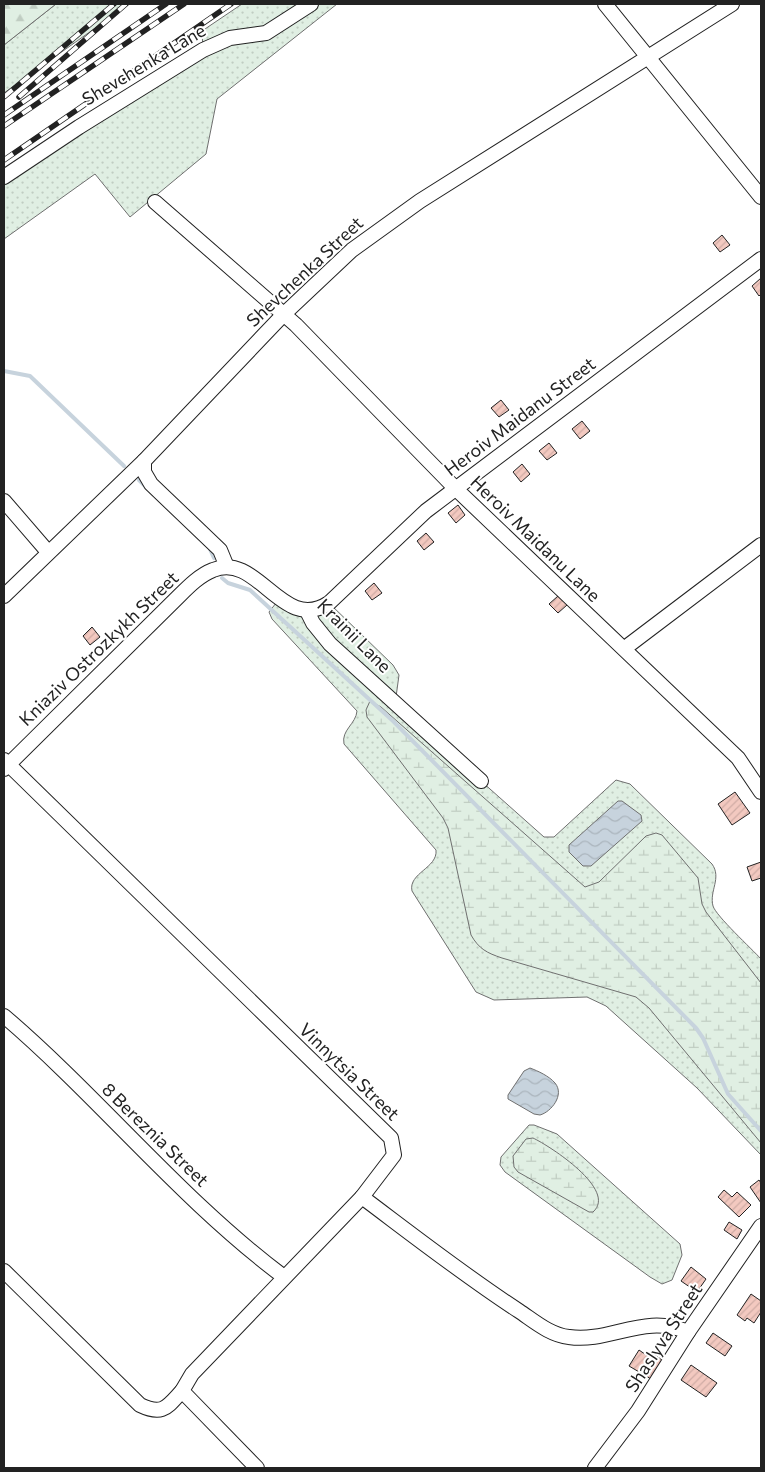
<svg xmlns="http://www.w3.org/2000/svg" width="765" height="1472" font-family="Commissioner,sans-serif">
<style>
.grass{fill:url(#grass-dots);stroke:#6f6f6f}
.forest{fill:url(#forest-firs);stroke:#6f6f6f}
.wetland{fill:url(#wetland-marsh);stroke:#6f6f6f}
.water{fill:url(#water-waves);stroke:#6f6f6f}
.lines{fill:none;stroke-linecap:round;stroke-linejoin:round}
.stream{stroke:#c7d3dd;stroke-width:4}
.building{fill:url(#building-hatch);stroke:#222}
.minor-casing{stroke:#222;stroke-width:16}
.minor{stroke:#fff;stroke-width:14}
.rail-casing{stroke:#222;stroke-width:5.5}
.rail{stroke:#fff;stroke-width:4;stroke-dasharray:11;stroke-linecap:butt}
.labels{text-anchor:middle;stroke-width:4;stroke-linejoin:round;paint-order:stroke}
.street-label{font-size:18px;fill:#222;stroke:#fff}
</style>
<defs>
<pattern id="grass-dots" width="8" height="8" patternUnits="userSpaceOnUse" patternTransform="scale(1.25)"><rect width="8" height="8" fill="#e0efe3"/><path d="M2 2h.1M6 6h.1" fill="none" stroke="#c0cdc2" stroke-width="1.8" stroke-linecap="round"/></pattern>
<pattern id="forest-firs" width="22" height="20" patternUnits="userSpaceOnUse" patternTransform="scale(1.25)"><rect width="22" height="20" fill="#e0efe3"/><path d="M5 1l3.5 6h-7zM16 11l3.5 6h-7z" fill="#c0cdc2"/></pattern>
<pattern id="wetland-marsh" width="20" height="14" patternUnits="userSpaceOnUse" patternTransform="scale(1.25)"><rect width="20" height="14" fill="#e0efe3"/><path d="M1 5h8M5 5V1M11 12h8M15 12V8" fill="none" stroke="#c0cdc2"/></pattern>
<pattern id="water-waves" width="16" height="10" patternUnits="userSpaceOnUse" patternTransform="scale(1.25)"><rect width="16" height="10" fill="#c7d3dd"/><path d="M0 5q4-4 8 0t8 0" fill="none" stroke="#abb5bd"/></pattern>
<pattern id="building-hatch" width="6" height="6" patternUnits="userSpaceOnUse" patternTransform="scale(1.25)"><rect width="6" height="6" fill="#f3c9c0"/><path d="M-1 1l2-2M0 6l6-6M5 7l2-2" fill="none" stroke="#d0aca5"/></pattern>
</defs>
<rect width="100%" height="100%" fill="#fff"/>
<g class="grass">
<path d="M56 4H129L4 93V45Z"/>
<path d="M242 4H337L217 99 206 154 130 217 95 174 4 239V177L203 51 202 31Z"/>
<path d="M280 598 297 609 329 603 393 665 399 675 396 697 481 781 544 837H554L616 780 630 784 712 864C722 878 709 891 713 906 716 916 752 949 761 959V1155L697 1088 606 1006 587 997 494 1000 476 992 412 891C408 873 438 868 436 850L344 744C341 730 356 724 357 711L272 619 269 612Z"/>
<path d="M529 1125H534L557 1134 680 1244 682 1255 672 1280 662 1284 650 1277 505 1172 500 1165 501 1157Z"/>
</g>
<path class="forest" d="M4 4H56L4 45Z"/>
<g class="wetland">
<path d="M370 701 381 707 585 887 599 882 646 836 656 833 662 835 698 878 702 904 706 912 761 983V1143L649 1008 636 997 502 958C487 953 479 949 471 935L448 828 443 818 367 717 366 710Z"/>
<path d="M533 1138C550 1146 618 1190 593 1212H589L518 1172 514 1167 513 1156 526 1139Z"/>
</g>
<g class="water">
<path d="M618 801H622L641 815 642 821 591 866H583L569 852V845Z"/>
<path d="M530 1068C538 1071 549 1076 555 1083 565 1095 551 1112 540 1115L534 1114 508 1099V1095L524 1071Z"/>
</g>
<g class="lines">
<g class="stream">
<path d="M4 371 30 376 124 466"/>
<path d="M139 480 146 487"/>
<path d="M209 547 214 558"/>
<path d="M222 578 228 583 250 590 393 721 696 1028 703 1038 728 1094 761 1131"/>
</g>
</g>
<g class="building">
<path d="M722 235 730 245 720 252 713 243Z"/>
<path d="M761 278V294L759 296 752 286Z"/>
<path d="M501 400 509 410 499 417 491 408Z"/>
<path d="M582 421 590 431 580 439 572 429Z"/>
<path d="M549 443 557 453 547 460 539 451Z"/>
<path d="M522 464 530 474 521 482 513 472Z"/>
<path d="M458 505 465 515 456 523 448 513Z"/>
<path d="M426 533 434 542 424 550 417 541Z"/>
<path d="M374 583 382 593 372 600 365 591Z"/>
<path d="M558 596 567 605 558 613 549 604Z"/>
<path d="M92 627 100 637 90 645 83 636Z"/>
<path d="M735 792 750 813 732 825 718 804Z"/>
<path d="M761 862V878L752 881 747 867Z"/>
<path d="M759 1180 761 1183V1203L750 1187Z"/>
<path d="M724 1190 732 1197 737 1192 751 1205 739 1217 718 1197Z"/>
<path d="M729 1222 742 1230 737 1239 724 1230Z"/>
<path d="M691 1267 706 1279 697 1292 681 1281Z"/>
<path d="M751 1294 761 1301V1312L754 1323 747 1318 745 1321 737 1315Z"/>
<path d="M713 1333 732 1346 725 1356 706 1343Z"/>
<path d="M639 1350 652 1359 655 1355 662 1360 651 1379 629 1366Z"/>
<path d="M691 1365 717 1383 706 1397 681 1380Z"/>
</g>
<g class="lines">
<g class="minor-casing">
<g id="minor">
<path d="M605 4 761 197"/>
<path d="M4 177 79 127 203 50 230 38 266 33 311 4"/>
<path d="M155 202 296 325 455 488 738 758 761 792"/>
<path d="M144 461V472L151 484 220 550 227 567"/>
<path d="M4 501 48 552"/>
<path d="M4 596 144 461 283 315 352 250 420 201 732 4"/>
<path d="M307 611 313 623 330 644 481 781"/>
<path d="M625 648 761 545"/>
<path d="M4 760 391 1138 394 1155 362 1197C414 1236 465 1276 519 1311 534 1321 550 1335 569 1337 610 1343 644 1313 688 1332"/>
<path d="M4 769 179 596C189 586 200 575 213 570 258 551 282 634 329 603L426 511 761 259"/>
<path d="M4 1016C101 1099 181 1200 284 1277"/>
<path d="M4 1271 140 1405C163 1416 167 1407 182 1391L257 1468"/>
<path d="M182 1391 192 1374 362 1197"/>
<path d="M595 1468 638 1411 688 1332 761 1226"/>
</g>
</g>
<use href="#minor" class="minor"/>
<g class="rail-casing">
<g id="rail">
<path d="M4 97 114 4"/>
<path d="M19 97 126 4"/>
<path d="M4 115 166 4"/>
<path d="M4 126 184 4"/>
<path d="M4 160 231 4"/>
</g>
</g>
<use href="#rail" class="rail"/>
</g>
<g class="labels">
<g class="street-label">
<text transform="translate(144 65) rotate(-31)" y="6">Shevchenka Lane</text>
<text transform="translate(305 272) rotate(-43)" y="6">Shevchenka Street</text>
<text transform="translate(520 417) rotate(-37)" y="6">Heroiv Maidanu Street</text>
<text transform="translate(535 539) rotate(44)" y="6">Heroiv Maidanu Lane</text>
<text transform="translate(354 636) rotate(45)" y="6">Krainii Lane</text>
<text transform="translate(99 649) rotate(-44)" y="6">Kniaziv Ostrozkykh Street</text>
<text transform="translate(349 1072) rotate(44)" y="6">Vinnytsia Street</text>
<text transform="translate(155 1135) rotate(44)" y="6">8 Bereznia Street</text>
<text transform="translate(664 1338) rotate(-57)" y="6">Shaslyva Street</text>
</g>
</g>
<rect width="765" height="1472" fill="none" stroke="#222222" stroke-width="10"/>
</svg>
